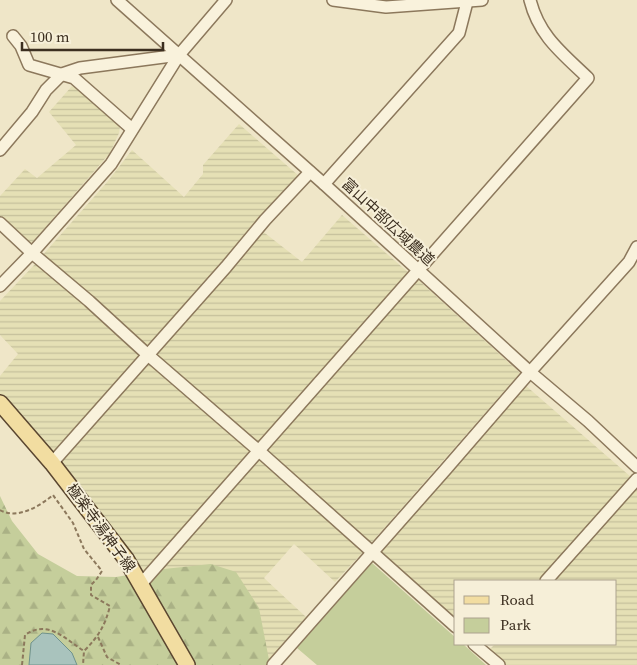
<svg xmlns="http://www.w3.org/2000/svg" width="637" height="665" font-family="'Source Serif 4','Noto Sans JP',serif">
<style>
.farmland{fill:url(#farmland-rules)}
.green{fill:#c5ce9b}
.forest{fill:url(#forest-firs)}
.water{fill:#a9c3bd;stroke:#6f928b}
.lines{fill:none;stroke-linecap:round;stroke-linejoin:round}
.minor-casing{stroke:#8c785c;stroke-width:14}
.major-casing{stroke:#5a4630;stroke-width:18}
.path{stroke:#8c785c;stroke-width:2;stroke-dasharray:4 2.5;stroke-linecap:butt}
.minor{stroke:#f9f2dc;stroke-width:11}
.major{stroke:#f2dda1;stroke-width:15}
.labels{text-anchor:middle;stroke-width:4;stroke-linejoin:round;paint-order:stroke}
.street-label{font-size:15px;fill:#3c2f20;stroke:#f6efd8}
</style>
<defs>
<pattern id="farmland-rules" width="6" height="5" patternUnits="userSpaceOnUse" patternTransform="scale(1.25)"><rect width="6" height="5" fill="#e5e0b5"/><path d="M0 2.5h6" fill="none" stroke="#c5c09b"/></pattern>
<pattern id="forest-firs" width="22" height="20" patternUnits="userSpaceOnUse" patternTransform="scale(1.25)"><rect width="22" height="20" fill="#c5ce9b"/><path d="M5 1l3.5 6h-7zM16 11l3.5 6h-7z" fill="#aab185"/></pattern>
</defs>
<rect width="100%" height="100%" fill="#efe6c8"/>
<g class="farmland">
<path d="M72 86 77 88 120 127 119 133 110 153 29 246 0 218V196L25 169 37 178 76 145 49 112Z"/>
<path d="M239 124 299 176 148 347 41 257 108 181 132 150 184 197 203 174V165Z"/>
<path d="M342 215 409 273 259 447 153 356 261 230 302 262Z"/>
<path d="M36 263 140 355 54 454 0 395V376L18 354 0 335V301Z"/>
<path d="M416 278 520 373 371 543 264 451Z"/>
<path d="M149 361 253 453 142 579 58 463Z"/>
<path d="M525 385 631 477 541 581H456V620L379 551Z"/>
<path d="M259 458 364 551 335 582 294 544 264 578 306 617 264 665 148 584Z"/>
<path d="M637 485V665H506L489 650 495 644H616V581H551Z"/>
</g>
<path class="green" d="M372 563 456 638V644H463L486 665H317L297 648Z"/>
<path class="forest" d="M0 496 12 521 38 554 77 576 116 577 164 569 211 564 236 572 259 608 270 665H0Z"/>
<path class="water" d="M42 633 53 634 72 653 77 665H29L31 643Z"/>
<g class="lines">
<g class="minor-casing">
<g id="minor">
<path d="M117 0 324 184 530 372 588 421 637 467"/>
<path d="M333 0 386 7 482 0"/>
<path d="M13 36 21 46 29 65 74 78 132 129"/>
<path d="M0 150 32 112 46 90 62 74 80 68 179 55"/>
<path d="M324 184 459 33 467 2"/>
<path d="M0 223 32 253 89 301 148 355 259 451 456 627"/>
<path d="M0 286 32 253 111 164 179 55 226 0"/>
<path d="M52 463 226 267 265 220 310 172"/>
<path d="M546 581 637 479"/>
<path d="M141 584 588 78C562 53 539 36 530 0"/>
<path d="M474 644 499 665"/>
<path d="M273 665 446 469 530 372 629 262 637 247"/>
</g>
</g>
<g class="major-casing">
<path id="major" d="M0 403 52 463 126 559 187 665"/>
</g>
<g class="path">
<path d="M0 510C17 520 40 506 53 495L73 523 84 549 102 571 96 580 91 585V595L110 606C105 626 98 637 84 651L83 665"/>
<path d="M98 637 107 657 121 665"/>
<path d="M22 665 25 635C48 619 65 639 84 651"/>
</g>
<use href="#minor" class="minor"/>
<use href="#major" class="major"/>
</g>
<g class="labels">
<g class="street-label">
<text transform="translate(388 222) rotate(43)" y="5">富山中部広域農道</text>
<text transform="translate(101 528) rotate(54)" y="5">極楽寺湯神子線</text>
</g>
</g>
<rect x="454" y="580" width="162" height="65" fill="#f6efd8" stroke="#aca28e"/>
<rect x="464" y="596" width="25" height="8" fill="#f2dda1" stroke="#aca28e"/>
<text x="500" y="605" font-size="15" fill="#3c2f20">Road</text>
<rect x="464" y="618" width="25" height="15" fill="#c5ce9b" stroke="#aca28e"/>
<text x="500" y="630" font-size="15" fill="#3c2f20">Park</text>
<path d="M22 42v8h141v-8" fill="none" stroke="#3c2f20" stroke-width="2.5"/>
<text x="30" y="42" font-size="15" fill="#3c2f20" stroke="#f6efd8" stroke-width="4" paint-order="stroke">100 m</text>
</svg>
